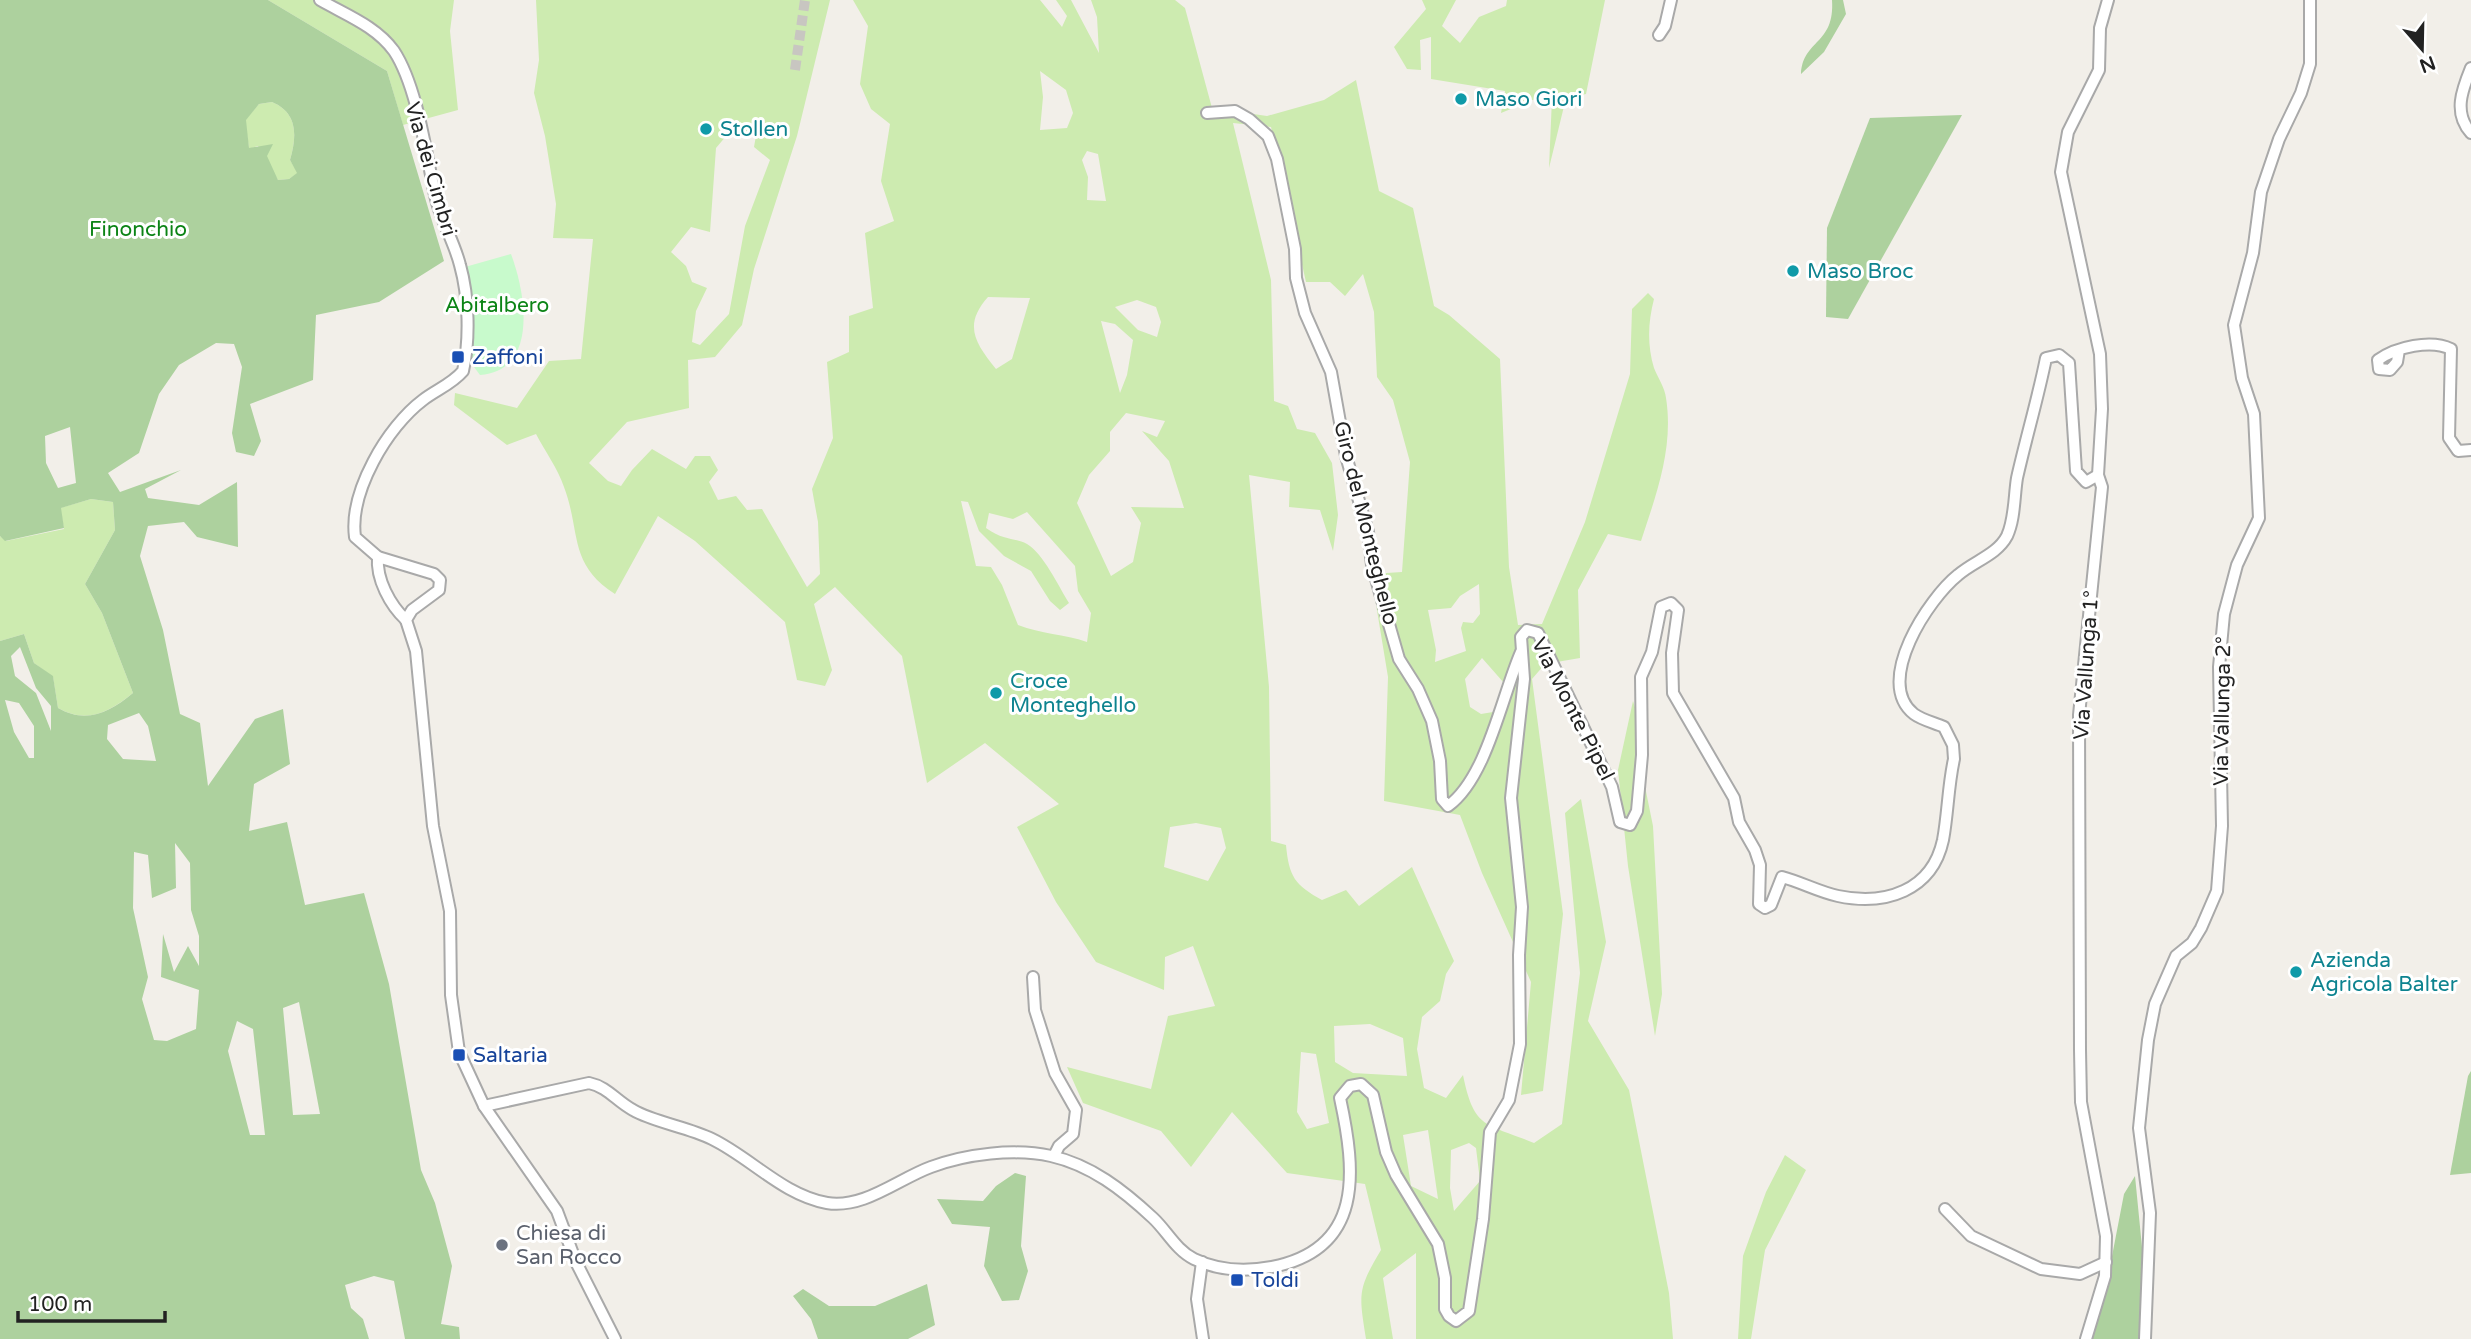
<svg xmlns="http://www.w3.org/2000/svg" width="2471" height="1339" font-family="'Varela Round',sans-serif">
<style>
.grass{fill:#cdebb0;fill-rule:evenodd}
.forest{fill:#add19e;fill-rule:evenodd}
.park{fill:#c8facc}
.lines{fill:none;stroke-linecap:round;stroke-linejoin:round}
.minor-tunnel{stroke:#c8c6c1;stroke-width:10;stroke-dasharray:10 5;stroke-linecap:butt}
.minor-casing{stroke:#a9a9a9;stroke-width:14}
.minor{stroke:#fff;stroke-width:10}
.culture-dot{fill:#0f9aa8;stroke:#fff;stroke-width:2.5}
.transit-dot{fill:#1a4fb4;stroke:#fff;stroke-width:2.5}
.worship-dot{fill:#6b7280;stroke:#fff;stroke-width:2.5}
.labels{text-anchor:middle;stroke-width:6;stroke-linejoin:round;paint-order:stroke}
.culture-label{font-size:21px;fill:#0d838f;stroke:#fff;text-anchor:start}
.street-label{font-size:21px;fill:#222;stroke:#fff}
.park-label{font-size:21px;fill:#0c8416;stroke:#fff}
.transit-label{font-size:21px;fill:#164399;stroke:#fff;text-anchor:start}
.worship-label{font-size:21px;fill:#5b616d;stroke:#fff;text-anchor:start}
</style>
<rect width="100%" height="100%" fill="#f2efe9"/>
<g class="grass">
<path d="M268 0H454L450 31 458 110 403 125 387 71Z"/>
<path d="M536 0H830L797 136 754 269 742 325 715 357 688 360 689 408 627 422 589 463 608 481 621 486 632 470 652 449 686 469 695 456H710L718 470 709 482 718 500 736 496 747 510 762 509 807 587 820 574 818 522 812 489 833 438 827 362 849 352V316L873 308 865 233 894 221 881 181 890 124 871 109 860 84 868 26 853 0H1040L1062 27 1067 16 1056 0H1071L1099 53 1097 17 1091 0H1175L1185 8 1212 108 1267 116 1324 100 1356 80 1379 191 1413 208 1434 306 1449 315 1500 359 1509 567 1518 625 1542 624 1585 522 1630 374 1632 309 1648 293 1654 299C1648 322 1647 345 1654 368 1658 378 1665 388 1666 398 1674 448 1656 495 1641 541L1608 534 1578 590 1580 658 1545 664 1532 679 1563 914 1543 1091 1521 1095 1531 982 1482 873 1460 815 1384 801 1388 677 1371 574 1402 572 1410 462 1393 400 1377 377 1374 312 1363 274 1345 296 1330 282H1306L1271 127 1233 123 1271 280 1274 401 1288 406 1297 429 1315 433 1332 463 1338 515 1333 551 1320 510 1289 507 1290 482 1249 475 1269 687 1271 841 1286 845C1289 877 1295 885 1322 900L1346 890 1359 906 1412 867 1454 961 1446 974 1440 1001 1422 1017 1417 1049 1424 1088 1446 1098 1463 1075C1474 1130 1486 1123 1534 1143L1562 1124 1580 973 1565 813 1581 799 1606 942 1588 1021 1629 1090 1669 1293 1673 1339H1416V1253L1383 1278 1393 1339H1366C1359 1294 1357 1290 1381 1250L1365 1184 1287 1173 1232 1112 1191 1167 1161 1131 1083 1103 1067 1067 1151 1089 1168 1016 1215 1006 1193 946 1165 957 1164 990 1096 962 1056 902 1017 827 1059 804 985 743 927 783 902 656 835 587 814 604 832 670 825 686 797 680 785 622 695 541 658 516 615 594C568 564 581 532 564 487 558 469 545 451 536 434L507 445 454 405 455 393 517 408 549 361 581 359 593 239 553 238 556 204 545 136 534 93 539 60ZM1040 71 1066 90 1073 113 1067 128 1040 130 1043 97ZM757 130 754 147 770 160 745 226 729 314 700 345 692 342 696 311 707 288 692 282 686 266 671 252 691 227 710 232 716 148 727 135ZM1087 151 1098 154 1106 201 1087 200 1088 177 1082 160ZM988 297 1030 298 1012 359 996 369C975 343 963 325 988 297ZM1137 300 1156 307 1161 322 1157 337 1138 330 1115 307ZM1101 321 1115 324 1133 340 1127 375 1120 393ZM1126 413 1165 421 1157 437 1142 431 1169 461 1184 508 1131 507 1141 523 1133 562 1111 576 1077 503 1089 475 1110 451V432ZM961 501 968 502 979 531 1004 556 1031 571 1050 601 1060 610 1069 603C1059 587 1043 553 1027 544 1013 537 1004 541 986 528L989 513 1013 519 1027 512 1075 566 1078 591 1091 613 1087 642C1064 634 1041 634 1018 625L1002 585 991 567 976 566ZM1479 584 1480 614 1473 623 1463 622 1461 628 1466 651 1435 662 1436 650 1428 610 1451 608 1460 596ZM1482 658 1504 683 1493 712 1481 714 1470 707 1465 679ZM1196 823 1221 828 1226 848 1208 881 1164 867 1170 827ZM1370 1024 1403 1038 1407 1076 1353 1073 1335 1062 1334 1026ZM1301 1052 1316 1054 1329 1123 1307 1129 1297 1112ZM1428 1130 1438 1199 1411 1186 1403 1135ZM1469 1143 1476 1148 1480 1181 1454 1211 1450 1188 1451 1150Z"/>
<path d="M1422 0H1456L1442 26 1460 43 1479 17 1506 6 1507 0H1605L1586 94 1566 98 1549 168 1552 98 1545 95 1501 113 1505 91 1431 79V37L1420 40 1421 70 1407 69 1394 47 1426 9Z"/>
<path d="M272 102C298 113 297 136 290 160L298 173 289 179 278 180 258 146 249 149 245 120 259 104Z"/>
<path d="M91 499 113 502 115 530 85 584 102 613 133 693C108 713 87 724 58 708L53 677 34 663 24 634 0 641V536L6 541 64 529 60 508Z"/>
<path d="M1633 701 1640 723 1638 752 1653 826 1662 994 1655 1036 1628 866 1618 770Z"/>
<path d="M1785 1155 1806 1170 1765 1250 1751 1339H1738L1743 1256 1766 1192Z"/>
</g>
<g class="forest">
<path d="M0 0H268L387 71 444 261 379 302 316 315 313 380 250 404 261 441 254 456 236 452 232 433 242 367 234 344 216 343 179 365 159 394 139 453 108 473 120 492 181 470 145 489 148 498 199 505 237 482 238 547 197 537 184 522 148 526 140 556 163 630 180 714 200 723 208 786 255 719 283 709 290 764 254 784 249 831 287 822 305 905 364 893 389 984 421 1170 435 1203 452 1266 441 1324 459 1327 460 1339H405L394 1281 374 1276 345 1285 351 1308 363 1319 369 1339H0V641L24 634 34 663 53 676 58 708C86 724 109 713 133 693L102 613 85 584 115 530 113 502 91 499 61 508 64 528 5 541 0 536ZM272 102C298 113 297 136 290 160L297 173 289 179 278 180 267 156 273 144 249 148 246 120 259 104ZM70 427 76 483 58 488 46 463 45 436ZM20 647 36 688 51 706V731L36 693 15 676 11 656ZM5 700 19 703 34 726V758H29L14 732ZM139 713 148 726 156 761 123 759 107 739 108 725ZM175 843 190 863 191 910 199 936V966L188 946 174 972 163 934 161 977 199 990 196 1029 167 1041 154 1040 142 999 148 977 133 908 134 852 148 855 152 898 176 888ZM299 1002 320 1114 293 1115 283 1008ZM237 1021 253 1029 265 1135H250L228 1051Z"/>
<path d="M1832 0H1843L1846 14 1824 52 1801 74C1803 39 1835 45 1832 0Z"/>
<path d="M1962 115 1848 319 1826 317 1827 228 1870 118Z"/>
<path d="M2471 1071V1173L2450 1175 2468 1076Z"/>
<path d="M1015 1173 1026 1176 1021 1246 1028 1271 1019 1300 1002 1301 984 1266 990 1227 952 1224 937 1199 983 1201 996 1186Z"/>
<path d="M2135 1176 2151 1339H2089L2108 1277 2124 1194Z"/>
<path d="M927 1284 935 1325 908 1339H818L811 1319 793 1296 803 1289 829 1306H875Z"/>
</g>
<path class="park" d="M511 254C525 291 540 370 480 375L471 363 465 267Z"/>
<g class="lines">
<path class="minor-tunnel" d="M795 70 805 0"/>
<g class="minor-casing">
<g id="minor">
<path d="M320 0C346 15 376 26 394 51 417 86 426 153 435 195 440 219 454 241 460 265 469 297 470 340 463 371 452 384 436 390 423 400 387 427 349 492 355 537L378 557 434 574 440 580 439 590 412 610 406 620 416 651 433 826 450 911 451 995 459 1052 484 1106 557 1211 576 1262 615 1339"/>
<path d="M1659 35 1665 26 1671 0"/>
<path d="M2471 68C2462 90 2453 113 2471 133"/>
<path d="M1207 113 1235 111 1249 119 1268 136 1277 159 1295 249 1296 278 1305 313 1331 372 1346 456 1368 532 1372 565 1399 659 1418 689 1432 721 1440 761 1442 799 1448 806C1487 778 1502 695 1521 652"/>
<path d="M2399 350 2397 362 2390 370 2379 369 2378 360C2396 347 2431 339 2451 349L2449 438 2458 451 2471 450"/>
<path d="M378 557C376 579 390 605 406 620"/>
<path d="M1033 977 1035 1010 1055 1073 1076 1110 1073 1134 1059 1146 1054 1156"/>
<path d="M484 1106 589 1083C608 1087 616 1101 633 1110 653 1122 688 1127 712 1139 751 1158 783 1195 827 1203 864 1209 898 1179 931 1167 966 1154 1014 1148 1051 1156 1091 1165 1123 1190 1153 1218 1167 1231 1176 1250 1194 1259 1219 1271 1245 1272 1272 1267 1364 1249 1356 1172 1340 1098L1350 1086 1361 1084 1373 1095 1386 1152 1396 1175 1438 1244 1445 1278V1309L1449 1316 1456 1321 1469 1311 1483 1219 1490 1132 1509 1100 1520 1044 1519 955 1522 907 1511 798 1524 679 1521 637 1527 630 1538 633 1612 787 1620 822 1630 825 1637 811 1642 755 1641 677 1652 652 1661 607 1671 603 1678 610 1672 653 1673 693 1734 798 1739 822 1755 850 1760 865 1759 904 1765 908 1771 905 1782 877C1801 882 1819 892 1838 896 1885 906 1932 891 1943 840 1948 813 1948 786 1954 759L1953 745 1944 727C1935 723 1922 720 1914 714 1873 682 1929 598 1958 575 1974 561 1997 555 2007 536 2015 519 2014 496 2017 478 2026 438 2038 398 2046 358L2059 355 2069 363 2076 471 2086 482 2098 475"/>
<path d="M1945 1209 1971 1236 2041 1269 2080 1274 2106 1262"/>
<path d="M1202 1262 1197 1299 1203 1339"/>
<path d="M2086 1339 2105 1276 2106 1236 2081 1102 2080 1050 2079 715 2102 487 2098 475 2102 409 2100 354 2061 172 2068 132 2099 70 2100 28 2108 0"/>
<path d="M2145 1339 2150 1213 2139 1128 2148 1040 2155 1004 2176 956 2192 943 2201 928 2217 891 2222 826 2219 667 2224 614 2237 565 2259 518 2254 414 2242 378 2234 325 2253 253 2261 192 2279 139 2301 93 2310 64V0"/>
</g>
</g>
<use href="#minor" class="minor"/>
</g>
<g class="culture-dot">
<circle cx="1461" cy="99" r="7"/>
<circle cx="706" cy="129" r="7"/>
<circle cx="1793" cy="271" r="7"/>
<circle cx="996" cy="693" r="7"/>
<circle cx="2296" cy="972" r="7"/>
</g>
<g class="transit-dot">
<rect x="451" y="350" width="14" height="14" rx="3.5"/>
<rect x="452" y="1048" width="14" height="14" rx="3.5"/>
<rect x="1230" y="1273" width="14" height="14" rx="3.5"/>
</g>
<circle class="worship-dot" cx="502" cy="1245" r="7"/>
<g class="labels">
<g class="culture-label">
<text x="1475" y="106">Maso Giori</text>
<text x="720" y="136">Stollen</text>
<text x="1807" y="278">Maso Broc</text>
<text x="1010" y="688">Croce<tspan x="1010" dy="24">Monteghello</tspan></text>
<text x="2310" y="967">Azienda<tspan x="2310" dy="24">Agricola Balter</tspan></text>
</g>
<g class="street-label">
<text transform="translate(431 169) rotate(74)" y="7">Via dei Cimbri</text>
<text transform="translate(1366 523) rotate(76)" y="7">Giro del Monteghello</text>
<text transform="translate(2086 665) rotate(-86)" y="7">Via Vallunga 1°</text>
<text transform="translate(1573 709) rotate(63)" y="7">Via Monte Pipel</text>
<text transform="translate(2222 711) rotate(-89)" y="7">Via Vallunga 2°</text>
</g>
<g class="park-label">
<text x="138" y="236">Finonchio</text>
<text x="497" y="312">Abitalbero</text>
</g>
<g class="transit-label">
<text x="472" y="364">Zaffoni</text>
<text x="473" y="1062">Saltaria</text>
<text x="1251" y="1287">Toldi</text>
</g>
<g class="worship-label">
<text x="516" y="1240">Chiesa di<tspan x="516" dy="24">San Rocco</tspan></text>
</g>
</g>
<g transform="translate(2422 49) rotate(160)" stroke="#ffffff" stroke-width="5" paint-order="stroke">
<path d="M0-5L12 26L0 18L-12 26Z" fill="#222222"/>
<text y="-10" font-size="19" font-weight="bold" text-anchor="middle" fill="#222222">N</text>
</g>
<path d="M18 1311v10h147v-10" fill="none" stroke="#222222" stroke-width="3.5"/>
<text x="28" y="1311" font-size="21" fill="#222222" stroke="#ffffff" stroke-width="5" paint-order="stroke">100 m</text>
</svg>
